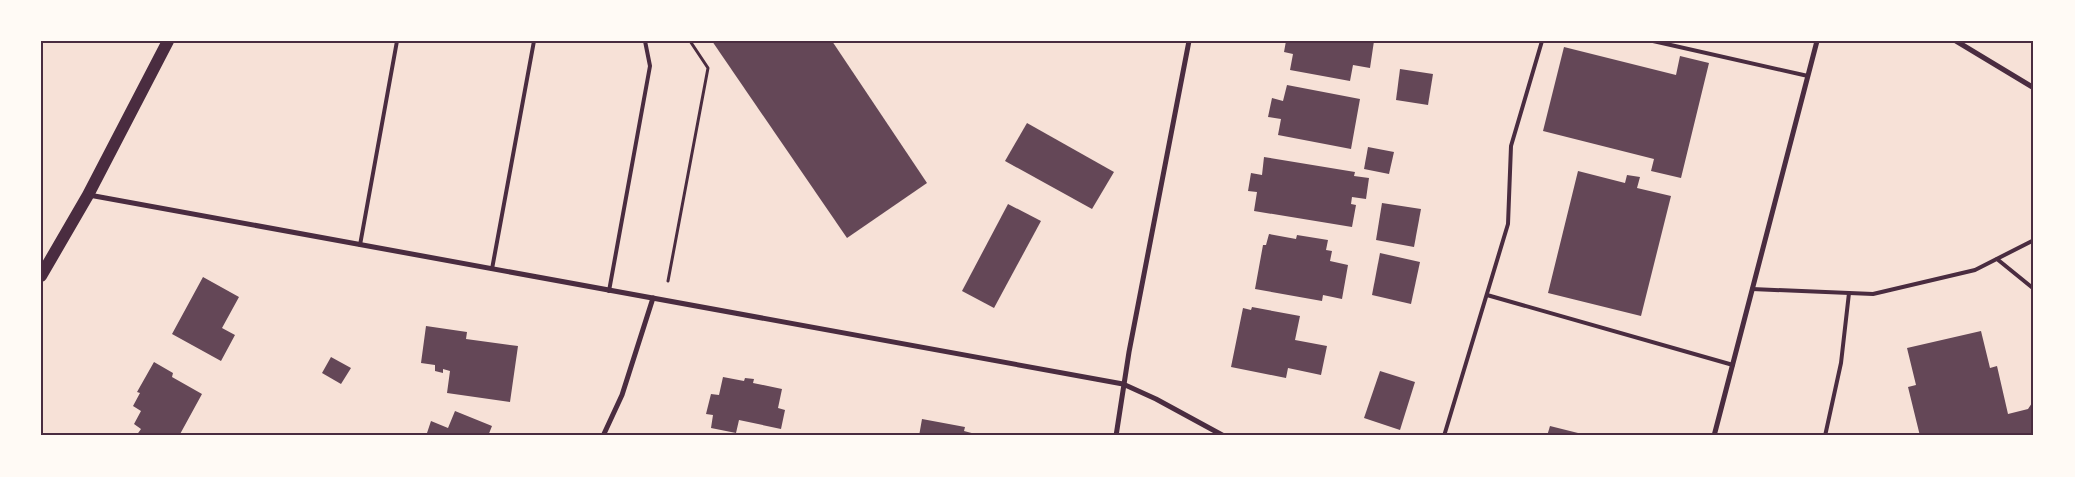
<svg xmlns="http://www.w3.org/2000/svg" width="2075" height="477" font-family="'Source Serif 4',serif">
<style>
.building{fill:#644757}
.lines{fill:none;stroke-linecap:round;stroke-linejoin:round}
.path{stroke:#4a2c40;stroke-width:3}
.service{stroke:#4a2c40;stroke-width:4}
.minor{stroke:#4a2c40;stroke-width:5}
.primary{stroke:#4a2c40;stroke-width:12}
.neatline{fill:none;stroke:#4a2c40;stroke-width:2}
</style>
<rect width="100%" height="100%" fill="#f7e1d7"/>
<g class="building">
<path d="M712 41H832L927 183 847 238Z"/>
<path d="M1286 41H1374L1370 68 1353 65 1350 81 1290 70 1293 54 1284 52Z"/>
<path d="M1564 47 1676 75 1680 56 1709 63 1681 178 1651 171 1654 159 1543 131Z"/>
<path d="M1400 69 1433 74 1428 105 1396 100Z"/>
<path d="M1287 85 1360 99 1351 149 1278 135 1281 119 1268 117 1272 98 1283 101Z"/>
<path d="M1027 123 1114 172 1092 209 1005 161Z"/>
<path d="M1368 147 1394 152 1389 174 1364 169Z"/>
<path d="M1264 157 1355 172 1354 176 1369 178 1366 199 1352 197 1351 204 1356 205 1352 227 1254 211 1257 192 1248 191 1251 173 1262 175Z"/>
<path d="M1578 171 1625 183 1627 175 1640 177 1637 188 1671 196 1641 316 1548 293Z"/>
<path d="M1382 203 1421 209 1414 247 1376 240Z"/>
<path d="M1008 204 1041 221 994 308 962 291Z"/>
<path d="M1269 234 1296 239 1297 235 1328 240 1326 250 1332 251 1330 261 1348 265 1342 299 1323 295 1322 301 1255 289 1263 245H1266Z"/>
<path d="M1380 253 1420 262 1411 304 1372 295Z"/>
<path d="M203 277 239 297 222 328 235 335 221 361 172 334Z"/>
<path d="M1252 307 1300 316 1295 340 1327 346 1321 375 1288 368 1286 378 1231 367 1243 308 1251 310Z"/>
<path d="M426 326 467 332 466 339 518 346 510 402 447 393 450 371 443 369V373L435 371V365L421 363Z"/>
<path d="M1981 331 1990 368 1997 366 2008 414 2028 409 2034 400V436H1920L1908 387 1916 385 1907 348Z"/>
<path d="M331 357 351 368 341 384 322 373Z"/>
<path d="M154 362 173 373 172 377 202 394 179 436H136L141 429 134 424 141 411 133 406 140 393 137 392Z"/>
<path d="M1380 371 1415 382 1400 430 1364 418Z"/>
<path d="M723 377 744 381 745 378 754 379 753 383 782 389 778 408 785 410 781 429 739 420 736 433 711 428 713 415 706 414 711 394 719 395Z"/>
<path d="M455 411 492 426 488 436H426L431 421 448 428Z"/>
<path d="M922 419 965 427 964 431 983 436H919Z"/>
<path d="M1550 426 1586 435V436H1547Z"/>
</g>
<g class="lines">
<path class="path" d="M668 281 708 68 690 41"/>
<g class="service">
<path d="M1653 41 1808 76"/>
<path d="M360 245 397 41"/>
<path d="M1997 259 2034 289"/>
<path d="M492 269 534 41"/>
<path d="M1752 289 1873 294 1975 270 2034 240"/>
<path d="M609 291 650 66 645 41"/>
<path d="M1487 295 1733 365"/>
<path d="M1444 436 1508 224 1511 146 1542 41"/>
<path d="M1825 436 1841 363 1849 293"/>
</g>
<g class="minor">
<path d="M1956 41 2034 88"/>
<path d="M89 195 1123 384 1156 399 1224 436"/>
<path d="M603 436 622 395 653 298"/>
<path d="M1116 436 1129 352 1189 41"/>
<path d="M1714 436 1817 41"/>
</g>
<path class="primary" d="M41 276 88 195 168 41"/>
</g>
<rect width="2075" height="477" fill="none" stroke="#fffaf5" stroke-width="85"/>
<rect x="42" y="42" width="1990" height="392" class="neatline"/>
</svg>
